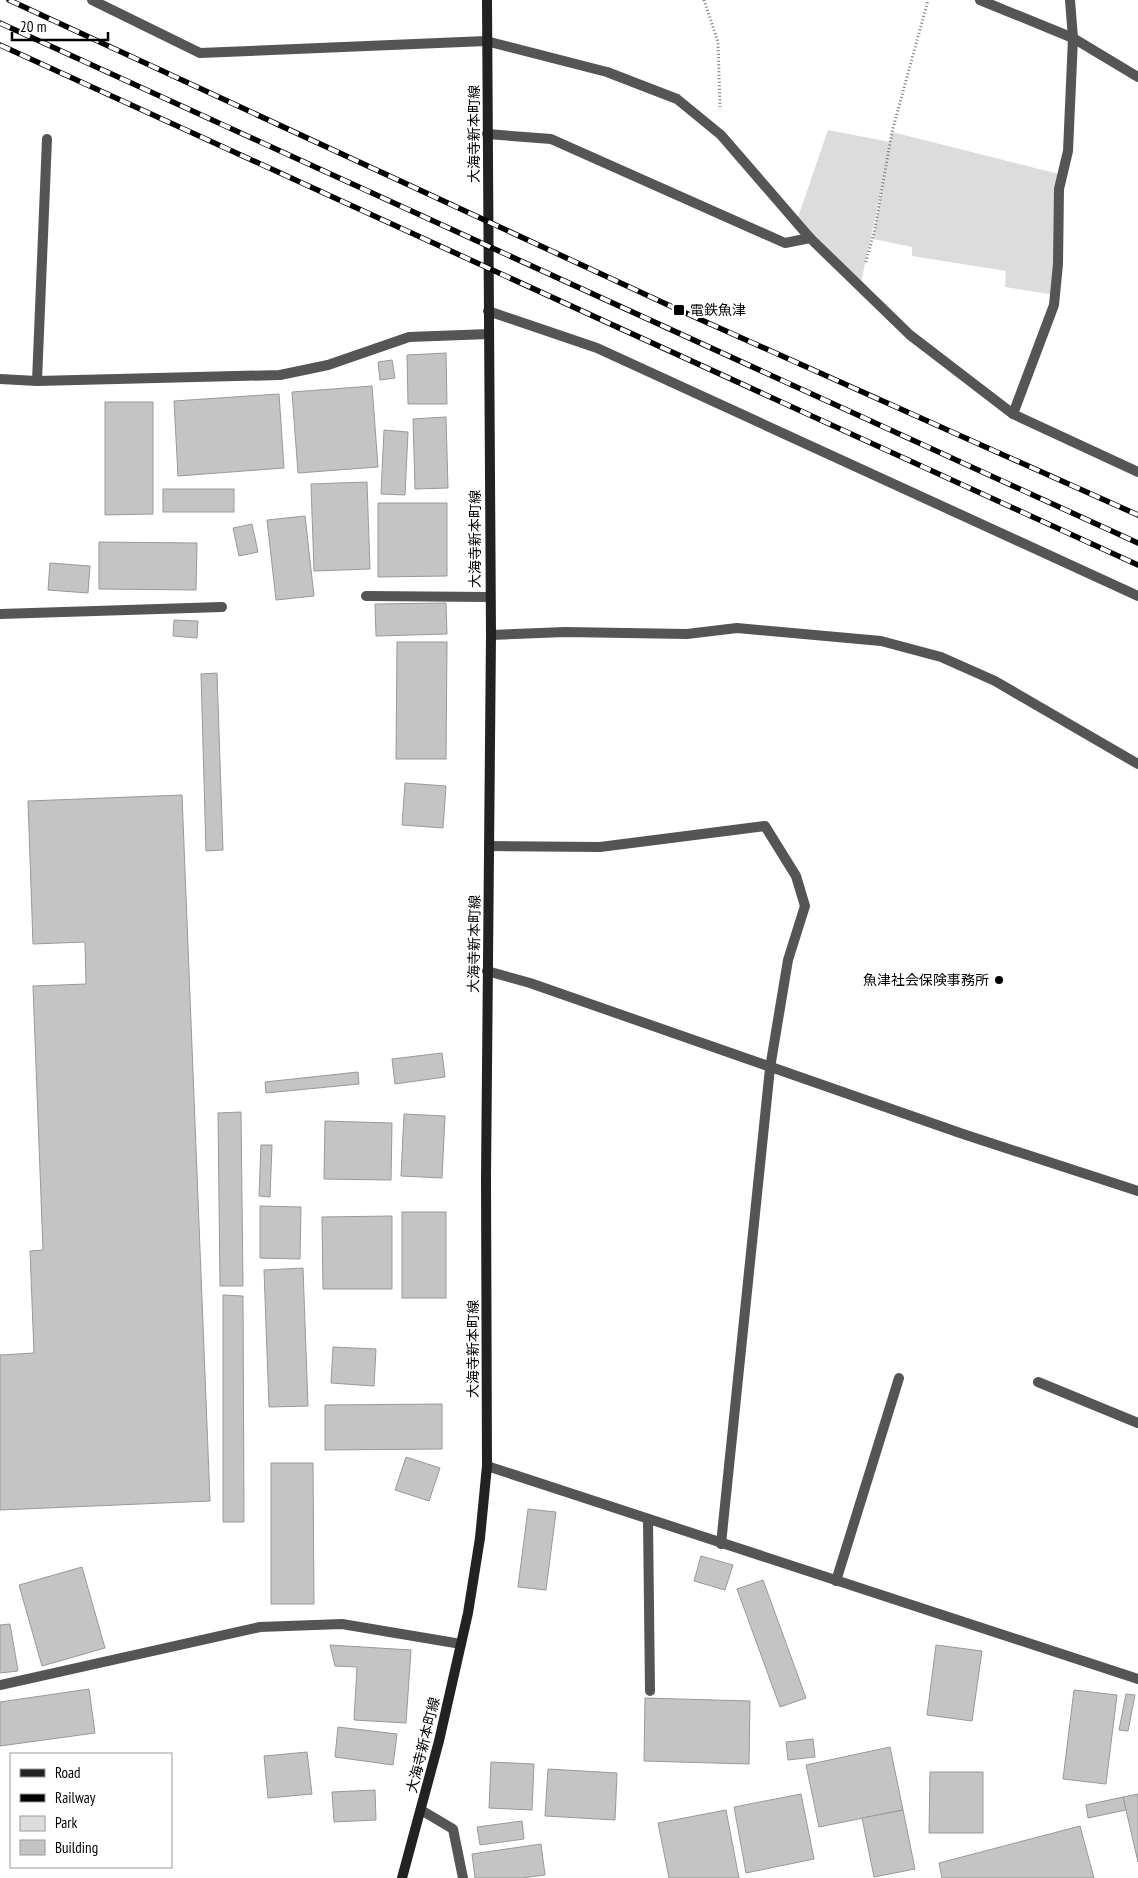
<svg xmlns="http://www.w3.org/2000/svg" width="1138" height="1878" font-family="'PT Sans Narrow','Noto Sans JP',sans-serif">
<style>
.green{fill:#dcdcdc}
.building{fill:#c4c4c4;stroke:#999}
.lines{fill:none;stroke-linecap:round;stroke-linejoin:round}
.path{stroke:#777;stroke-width:3;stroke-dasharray:1 2.5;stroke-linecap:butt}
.service{stroke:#555;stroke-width:10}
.minor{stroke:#555;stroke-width:10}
.secondary{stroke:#222;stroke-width:10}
.rail-casing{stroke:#000;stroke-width:5.5}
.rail{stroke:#fff;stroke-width:4;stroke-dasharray:11;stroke-linecap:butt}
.poi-dot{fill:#000;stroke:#fff;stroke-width:2}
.labels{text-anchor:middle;stroke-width:4;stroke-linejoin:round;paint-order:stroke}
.street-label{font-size:14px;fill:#000;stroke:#fff}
.poi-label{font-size:14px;fill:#000;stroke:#fff;text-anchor:start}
</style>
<rect width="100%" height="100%" fill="#fff"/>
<path class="green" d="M828 130 890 142 892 132 1063 175 1055 295 1005 287 1006 271 912 256V247L873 239 885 172 860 287 796 223Z"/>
<g class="building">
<path d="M446 353 447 404H408L407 355Z"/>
<path d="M392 360 395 378 380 380 378 362Z"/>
<path d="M372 386 378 467 298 473 292 392Z"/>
<path d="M279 394 284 468 178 476 174 401Z"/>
<path d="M105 402H153V514L105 515Z"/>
<path d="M446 417 448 488 415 489 413 419Z"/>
<path d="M384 430 408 432 405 495 381 494Z"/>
<path d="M367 482 370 569 314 571 311 484Z"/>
<rect x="163" y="489" width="71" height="23"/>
<path d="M378 503H447V576L378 577Z"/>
<path d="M305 516 314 596 276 600 267 520Z"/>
<path d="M252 524 258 552 239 556 233 528Z"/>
<path d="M99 542 197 543 196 590 99 589Z"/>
<path d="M50 563 90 566 88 593 48 590Z"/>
<path d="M446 603 447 634 376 636 375 604Z"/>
<path d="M174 620 198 621 197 638 173 636Z"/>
<path d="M397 642H447L446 759H396Z"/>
<path d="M217 673 223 850 206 851 201 674Z"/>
<path d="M405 783 446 786 443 828 402 825Z"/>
<path d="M182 795 210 1501 0 1510V1355L34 1353 30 1251 43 1250 33 986 86 984 85 942 33 944 28 801Z"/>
<path d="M442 1053 445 1077 395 1084 392 1059Z"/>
<path d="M358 1072 359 1084 266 1093 265 1082Z"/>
<path d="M241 1112 243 1286H220L218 1113Z"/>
<path d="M404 1114 445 1116 442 1178 401 1176Z"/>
<path d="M325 1121 392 1123 391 1180 324 1179Z"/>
<path d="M261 1145H272L270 1197 259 1196Z"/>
<path d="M260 1206 301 1207 300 1259 260 1258Z"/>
<rect x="402" y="1212" width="44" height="86"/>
<path d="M392 1216V1289H323L322 1217Z"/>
<path d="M303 1268 308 1406 269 1407 264 1270Z"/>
<path d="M223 1295 243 1296 244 1522H223Z"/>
<path d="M333 1347 376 1349 374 1386 331 1383Z"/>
<path d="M442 1404V1449L325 1450V1405Z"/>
<path d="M406 1457 440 1468 429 1501 395 1490Z"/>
<path d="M271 1463H313L314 1604H271Z"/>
<path d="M528 1509 556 1512 546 1590 518 1587Z"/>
<path d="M701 1556 733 1565 725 1590 694 1581Z"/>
<path d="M82 1567 105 1648 42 1666 19 1585Z"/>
<path d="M763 1580 806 1698 780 1707 737 1589Z"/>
<path d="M10 1624 18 1671 0 1673V1625Z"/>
<path d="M330 1645 411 1650 406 1723 354 1720 357 1667 335 1666Z"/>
<path d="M936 1645 982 1651 972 1721 927 1715Z"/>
<path d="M89 1689 95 1733 0 1746V1702Z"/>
<path d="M1074 1690 1117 1695 1106 1784 1063 1779Z"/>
<path d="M1126 1694 1135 1695 1128 1731 1119 1730Z"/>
<path d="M645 1698 750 1701 749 1764 644 1761Z"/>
<path d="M338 1727 397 1734 393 1765 335 1757Z"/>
<path d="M813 1739 815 1757 788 1760 786 1742Z"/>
<path d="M890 1747 903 1810 819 1827 806 1765Z"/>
<path d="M307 1752 312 1794 268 1798 264 1756Z"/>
<path d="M491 1762 534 1764 532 1810 489 1808Z"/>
<path d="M548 1769 617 1773 615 1820 545 1816Z"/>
<path d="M930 1772H983V1833H929Z"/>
<path d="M375 1790 376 1820 334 1822 332 1792Z"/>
<path d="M801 1794 814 1859 746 1873 734 1807Z"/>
<path d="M1138 1794V1862L1123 1797Z"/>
<path d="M1123 1797 1126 1810 1088 1818 1086 1805Z"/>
<path d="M726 1810 739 1878H669L658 1823Z"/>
<path d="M903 1810 915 1869 874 1877 862 1818Z"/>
<path d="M522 1821 524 1839 480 1845 477 1827Z"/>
<path d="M1080 1826 1094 1878H942L939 1863Z"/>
<path d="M541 1844 545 1875 522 1878H475L472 1854Z"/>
</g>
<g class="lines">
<g class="path">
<path d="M704 0 718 42 720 107"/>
<path d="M866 262 875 228 892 132 928 0"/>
</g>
<path class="service" d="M487 134 551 139 785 243 810 238"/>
<g class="minor">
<path d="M92 0 200 53 486 41 607 72 677 99 721 135 810 238 910 335 1013 414 1138 472"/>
<path d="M980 0 1073 38 1138 77"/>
<path d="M488 311 597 348 1138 596"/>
<path d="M0 379 37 381 280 375 328 365 409 337 489 334"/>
<path d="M37 381 47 139"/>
<path d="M1013 414 1054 305 1058 264 1059 189 1068 151 1073 38 1070 0"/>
<path d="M366 596 489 597"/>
<path d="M0 614 222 607"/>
<path d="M491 635 565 632 687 634 737 628 881 641 941 657 995 681 1138 764"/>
<path d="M489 846 600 847 765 826 796 876 805 906 788 960 770 1068 721 1544"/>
<path d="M487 971 530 983 963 1134 1138 1191"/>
<path d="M1038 1382 1138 1423"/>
<path d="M487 1466 1138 1679"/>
<path d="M648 1520 650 1691"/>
<path d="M836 1581 899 1378"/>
<path d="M0 1685 260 1627 342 1624 461 1644"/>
<path d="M421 1810 453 1829 463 1878"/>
</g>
<path class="secondary" d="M402 1878 439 1741 468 1613 480 1538 487 1466 486 1178 491 635 487 0"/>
<g class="rail-casing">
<g id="rail">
<path d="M9 0 679 310 1138 515"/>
<path d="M0 23 1138 543"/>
<path d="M0 45 1138 565"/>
</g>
</g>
<use href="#rail" class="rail"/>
</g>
<g class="poi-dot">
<rect x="673" y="304" width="12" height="12" rx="2.5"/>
<circle cx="999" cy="980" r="5"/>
</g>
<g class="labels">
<g class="street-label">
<text transform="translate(474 134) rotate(-90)" y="5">大海寺新本町線</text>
<text transform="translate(475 539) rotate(-90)" y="5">大海寺新本町線</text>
<text transform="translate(474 944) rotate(-89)" y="5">大海寺新本町線</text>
<text transform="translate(473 1349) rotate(-90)" y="5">大海寺新本町線</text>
<text transform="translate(423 1745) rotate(-76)" y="5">大海寺新本町線</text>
</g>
<g class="poi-label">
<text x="690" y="315">電鉄魚津</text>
<text x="989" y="985" text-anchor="end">魚津社会保険事務所</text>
</g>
</g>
<rect x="10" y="1753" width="162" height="115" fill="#ffffff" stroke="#999999"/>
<rect x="20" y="1769" width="25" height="8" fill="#222222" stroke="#999999"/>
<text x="55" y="1778" font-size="15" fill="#000000">Road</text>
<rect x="20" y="1794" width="25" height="8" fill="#000000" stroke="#999999"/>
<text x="55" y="1803" font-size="15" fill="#000000">Railway</text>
<rect x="20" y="1816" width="25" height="15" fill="#dcdcdc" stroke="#999999"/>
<text x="55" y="1828" font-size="15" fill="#000000">Park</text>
<rect x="20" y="1840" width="25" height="15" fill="#c4c4c4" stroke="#999999"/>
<text x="55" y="1853" font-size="15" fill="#000000">Building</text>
<path d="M12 32v8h96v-8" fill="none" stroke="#000000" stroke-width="2.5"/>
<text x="20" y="32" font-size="15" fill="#000000" stroke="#ffffff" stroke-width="4" paint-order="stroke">20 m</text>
</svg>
